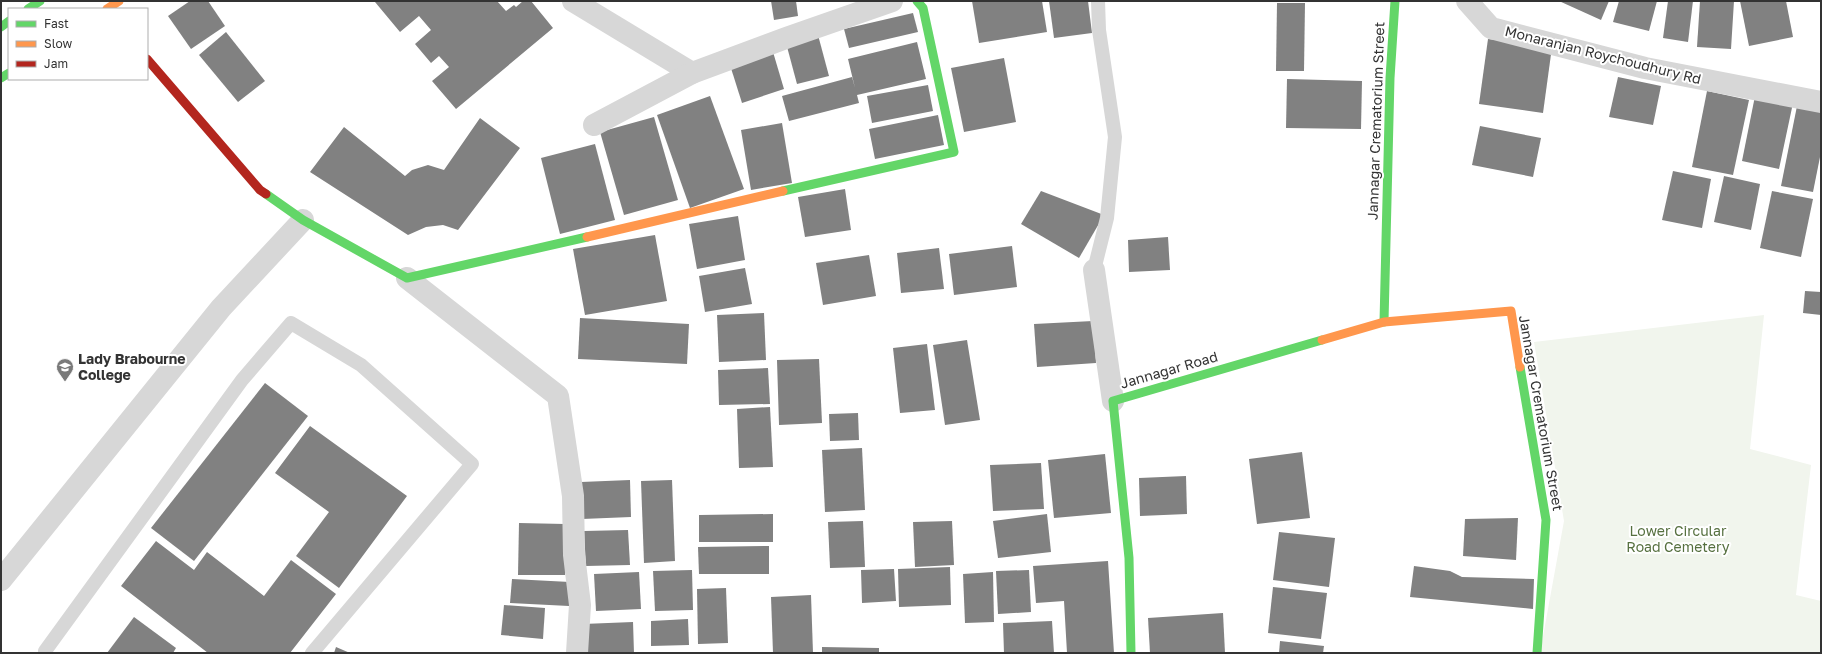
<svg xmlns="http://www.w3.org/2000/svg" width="1822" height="654" font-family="'Golos Text',sans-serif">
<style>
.green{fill:#f1f5ed}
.building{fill:#818181}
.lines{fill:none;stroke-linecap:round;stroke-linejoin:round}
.lane{stroke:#d7d7d7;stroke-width:14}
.street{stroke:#d7d7d7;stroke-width:22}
.fast{stroke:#63d668;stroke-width:9}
.slow{stroke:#ff974d;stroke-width:9}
.jam{stroke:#b3261e;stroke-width:9}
.labels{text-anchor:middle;stroke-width:4;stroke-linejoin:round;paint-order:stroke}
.street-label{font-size:14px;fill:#333;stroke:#fff}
.poi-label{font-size:14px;font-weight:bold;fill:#333;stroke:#fff;text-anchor:start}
.park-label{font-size:14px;fill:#56703f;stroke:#fff}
</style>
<rect width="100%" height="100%" fill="#fff"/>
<path class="green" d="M1764 315 1750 449 1811 465 1796 595 1821 601V653H1540L1564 521 1534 342Z"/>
<g class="building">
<path d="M190 1H208L225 26 191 49 168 16Z"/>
<path d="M497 1 506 11 514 5 516 7 523 1H531L553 28 456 109 432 81 449 67 439 56 431 63 415 44 431 30 419 16 400 32 375 2Z"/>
<path d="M771 1H796L798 16 774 20Z"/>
<path d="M972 1H1042L1047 32 979 43Z"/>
<path d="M1049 1H1088L1092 33 1054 38Z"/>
<path d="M1559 1H1609L1601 20Z"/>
<path d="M1619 1H1657L1649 31 1613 22Z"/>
<path d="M1668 1H1693L1688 42 1663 38Z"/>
<path d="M1700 1H1734L1731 49 1697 47Z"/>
<path d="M1740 1H1786L1793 37 1749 46Z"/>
<path d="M1277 3H1305L1304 71H1276Z"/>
<path d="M913 13 918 32 849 48 844 29Z"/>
<path d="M226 32 265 81 238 102 199 55Z"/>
<path d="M818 35 829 76 797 84 786 43Z"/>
<path d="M1488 39 1552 47 1543 113 1479 104Z"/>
<path d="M917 42 926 79 857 95 859 103 789 121 782 96 852 77 855 88 848 59Z"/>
<path d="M773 52 784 89 742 103 730 65Z"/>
<path d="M1004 58 1016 122 964 132 951 68Z"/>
<path d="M1618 77 1661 86 1653 125 1609 117Z"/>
<path d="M1287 79 1362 81 1361 129 1286 128Z"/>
<path d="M928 85 933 111 872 123 867 96Z"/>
<path d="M1707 91 1749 100 1733 175 1692 167Z"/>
<path d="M710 96 744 189 690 208 657 115Z"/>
<path d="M1755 96 1793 103 1779 169 1742 161Z"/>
<path d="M1797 106 1821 111V152L1813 192 1781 186Z"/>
<path d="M938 115 944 145 875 159 869 129Z"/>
<path d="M654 117 678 200 624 215 600 132Z"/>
<path d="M480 118 520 148 458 230 443 225 426 227 408 235 310 172 344 127 405 176 412 170 428 165 444 170Z"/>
<path d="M782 123 792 183 751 190 741 130Z"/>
<path d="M1480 126 1541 138 1533 177 1472 165Z"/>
<path d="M595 144 615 220 560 234 541 158Z"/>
<path d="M1673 171 1711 179 1702 228 1662 220Z"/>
<path d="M1724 176 1760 184 1751 230 1714 222Z"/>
<path d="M845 189 851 230 805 237 798 197Z"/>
<path d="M1041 191 1104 215 1079 258 1021 224Z"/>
<path d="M1772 191 1813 199 1801 257 1760 248Z"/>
<path d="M738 216 745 260 697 269 689 224Z"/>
<path d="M655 235 667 301 585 315 573 249Z"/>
<path d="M1168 237 1170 270 1129 272 1128 240Z"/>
<path d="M1012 246 1017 287 954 295 949 254Z"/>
<path d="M939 248 944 289 901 293 897 253Z"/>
<path d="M869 255 876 296 823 305 816 263Z"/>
<path d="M745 268 752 304 705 312 699 276Z"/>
<path d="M1805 291 1821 292V315L1803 313Z"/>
<path d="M764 313 766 360 719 362 717 315Z"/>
<path d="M580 318 689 324 687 364 578 359Z"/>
<path d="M1093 321 1096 363 1037 367 1034 324Z"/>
<path d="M967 340 980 420 945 425 933 345Z"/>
<path d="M927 344 935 410 900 413 893 348Z"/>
<path d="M819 359 822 423 779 425 777 360Z"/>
<path d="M768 368 770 404 719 405 718 370Z"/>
<path d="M265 383 308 416 194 561 151 528Z"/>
<path d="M770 407 773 467 739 468 737 409Z"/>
<path d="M858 413 859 440 830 441 829 414Z"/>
<path d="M310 426 407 496 339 588 296 556 329 512 275 473Z"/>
<path d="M862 448 865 510 825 512 822 450Z"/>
<path d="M1302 452 1310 518 1257 524 1249 459Z"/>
<path d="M1105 454 1111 513 1054 518 1048 460Z"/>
<path d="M1041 463 1044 509 993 511 990 465Z"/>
<path d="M1186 476 1187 514 1140 516 1139 478Z"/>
<path d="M630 480 631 517 582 519 581 482Z"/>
<path d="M672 480 675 561 644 563 641 481Z"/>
<path d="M773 514V542H699V515Z"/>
<path d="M1047 514 1051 552 998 558 993 521Z"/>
<path d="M1518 518 1516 560 1463 556 1465 519Z"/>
<path d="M863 521 865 567 830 568 828 522Z"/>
<path d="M952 521 954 565 915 567 913 522Z"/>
<path d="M519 523 565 524V575H518Z"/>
<path d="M628 530 630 565 586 566 584 531Z"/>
<path d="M1279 532 1335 538 1329 587 1273 580Z"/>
<path d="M156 541 194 570 207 552 264 596 291 560 336 594 290 653H208L121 586Z"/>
<path d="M769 546V574H699L698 547Z"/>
<path d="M1108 561 1114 653H1067L1064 601 1036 603 1033 566Z"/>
<path d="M1414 566 1450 571 1462 577 1534 579 1533 609 1410 597Z"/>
<path d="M950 567 951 605 899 607 898 569Z"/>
<path d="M894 569 896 601 862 603 861 570Z"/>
<path d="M692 570 693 610 655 611 653 571Z"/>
<path d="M1029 570 1031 612 998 614 996 571Z"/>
<path d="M639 572 641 609 596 611 594 574Z"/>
<path d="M993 572 994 622 965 623 963 574Z"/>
<path d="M512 579 570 582 569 606 510 603Z"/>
<path d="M1273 587 1327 593 1321 639 1268 633Z"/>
<path d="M726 588 728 643 698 644 697 589Z"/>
<path d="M811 595 813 653H773L771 597Z"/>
<path d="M504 605 545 608 543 639 501 635Z"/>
<path d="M1223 613 1225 653H1150L1148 618Z"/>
<path d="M134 617 176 648 173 653H107Z"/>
<path d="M688 619 689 645 651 646V621Z"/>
<path d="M1052 621 1054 653H1004L1003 623Z"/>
<path d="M633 622 634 653H584L583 624Z"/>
<path d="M1280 641 1324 646 1323 653H1279Z"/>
<path d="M336 647 350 653H334Z"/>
<path d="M822 647 879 648V653H822Z"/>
</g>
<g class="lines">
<g class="lane">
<path d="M1094 270 1107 218 1115 137 1099 30 1098 1"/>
<path d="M46 653 45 651 242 380 291 323 361 365 472 464 312 653"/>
</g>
<g class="street">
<path d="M573 1 692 73"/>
<path d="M1467 1 1491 28 1645 68 1821 102"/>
<path d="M594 125 692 73 786 38 892 1"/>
<path d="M1094 270 1113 401"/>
<path d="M407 278 558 396 573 496 574 555 580 605 577 653"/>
<path d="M1 580 221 308 303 220"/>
</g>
<g class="fast">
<path d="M28 9 40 1"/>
<path d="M1 27 9 21"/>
<path d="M1 78 9 73"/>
<path d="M783 191 954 152 923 8 917 1"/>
<path d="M266 194 303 220 407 278 587 237"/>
<path d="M1384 322 1390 78 1395 1"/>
<path d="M1520 367 1546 520 1537 653"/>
<path d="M1131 653 1129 558 1113 401 1322 340"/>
</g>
<g class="slow">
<path d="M107 9 119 1"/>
<path d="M587 237 783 191"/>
<path d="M1322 340 1384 322 1511 311 1520 367"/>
</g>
<path class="jam" d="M147 59 260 190 266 194"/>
</g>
<defs>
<g id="university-pin" transform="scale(0.9)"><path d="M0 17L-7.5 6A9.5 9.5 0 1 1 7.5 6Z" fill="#7a7a7a" stroke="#fff"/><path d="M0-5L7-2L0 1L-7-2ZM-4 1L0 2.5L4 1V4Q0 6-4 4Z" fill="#fff"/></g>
</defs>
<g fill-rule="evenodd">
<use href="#university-pin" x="65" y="367"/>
</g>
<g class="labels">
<g class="street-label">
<text transform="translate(1603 55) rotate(14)" y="5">Monaranjan Roychoudhury Rd</text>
<text transform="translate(1376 121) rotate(-88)" y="5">Jannagar Crematorium Street</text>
<text transform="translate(1169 370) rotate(-16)" y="5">Jannagar Road</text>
<text transform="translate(1541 413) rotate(80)" y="5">Jannagar Crematorium Street</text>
</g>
<g class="poi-label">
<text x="78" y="364">Lady Brabourne<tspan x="78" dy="16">College</tspan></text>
</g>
<g class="park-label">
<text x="1678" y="536">Lower Circular<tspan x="1678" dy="16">Road Cemetery</tspan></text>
</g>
</g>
<rect width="1822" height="654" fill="none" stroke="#333333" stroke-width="4"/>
<rect x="8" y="8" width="140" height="72" fill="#ffffff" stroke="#adadad"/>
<rect x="16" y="21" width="20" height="6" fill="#63d668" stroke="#adadad"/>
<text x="44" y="28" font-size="12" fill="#333333">Fast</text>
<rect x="16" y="41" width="20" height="6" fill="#ff974d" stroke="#adadad"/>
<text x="44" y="48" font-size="12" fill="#333333">Slow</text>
<rect x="16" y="61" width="20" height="6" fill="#b3261e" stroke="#adadad"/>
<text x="44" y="68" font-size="12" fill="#333333">Jam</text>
</svg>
